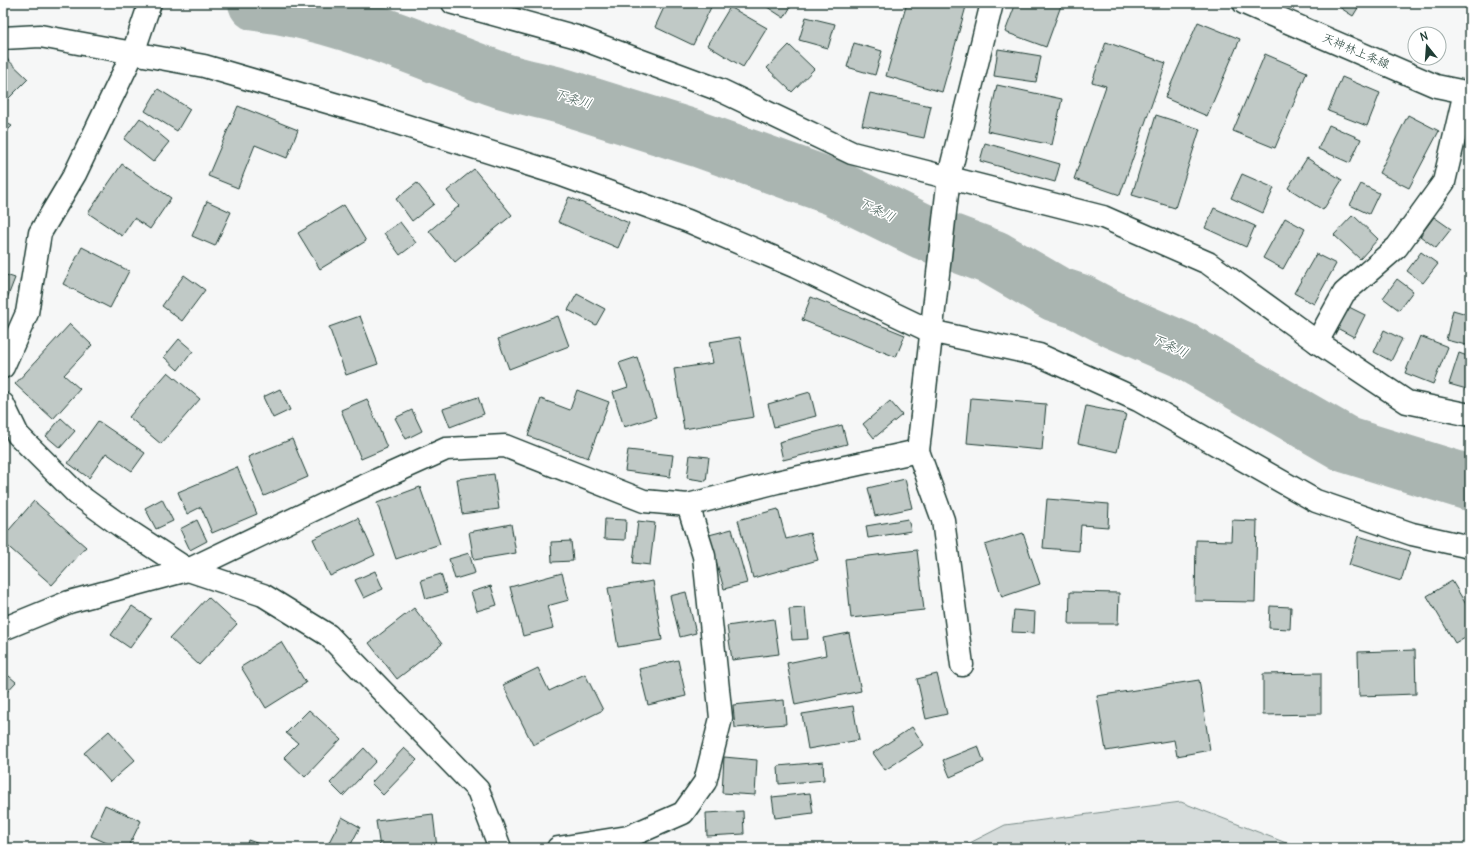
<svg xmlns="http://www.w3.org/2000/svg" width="1473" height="851" font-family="Delius,'Klee One',sans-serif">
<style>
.green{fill:#d6dcdb;stroke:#7a8c88}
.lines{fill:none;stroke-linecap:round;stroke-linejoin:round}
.river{stroke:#aab5b1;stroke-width:56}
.building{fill:#c0c9c6;stroke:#1f3d34}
.minor-casing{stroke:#1f3d34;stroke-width:25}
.major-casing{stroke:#1f3d34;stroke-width:25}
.minor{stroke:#fff;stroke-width:22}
.major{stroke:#fff;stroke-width:22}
.labels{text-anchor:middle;stroke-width:3;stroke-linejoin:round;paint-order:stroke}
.street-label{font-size:12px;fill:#1f3d34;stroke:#fff}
.water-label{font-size:13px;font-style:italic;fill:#49615a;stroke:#fff}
</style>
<rect width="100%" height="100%" fill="#f6f7f7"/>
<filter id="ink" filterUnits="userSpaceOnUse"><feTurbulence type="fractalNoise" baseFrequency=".025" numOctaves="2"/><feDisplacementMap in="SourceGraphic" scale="8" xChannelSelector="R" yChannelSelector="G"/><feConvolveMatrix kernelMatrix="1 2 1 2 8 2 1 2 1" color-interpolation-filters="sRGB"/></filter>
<g filter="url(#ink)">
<path class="green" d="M1181 802 1299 848H960L1005 825Z"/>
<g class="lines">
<path class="river" d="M256 3C341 13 418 50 498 79 525 89 553 91 580 102L698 139 835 188 922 231 994 258 1056 294 1080 302 1116 321 1183 350 1347 445 1470 483"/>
</g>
<g class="building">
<path d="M666 3H713L693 45 655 27Z"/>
<path d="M761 3H793L784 18Z"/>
<path d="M907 3H967L942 92 886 76Z"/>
<path d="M1016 3H1062L1046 47 1005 32Z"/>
<path d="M1333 3H1361L1353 16Z"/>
<path d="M730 7 767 28 743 67 707 45Z"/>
<path d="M806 17 835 24 828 48 799 40Z"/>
<path d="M1198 22 1240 39 1207 116 1165 98Z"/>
<path d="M1106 42 1166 63 1120 195 1074 179 1106 86 1092 82Z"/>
<path d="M854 43 882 51 875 75 847 67Z"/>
<path d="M789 45 814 69 792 92 767 68Z"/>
<path d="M998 49 1041 56 1036 82 994 76Z"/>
<path d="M1265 54 1307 72 1275 148 1233 131Z"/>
<path d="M3 55 28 79 3 104Z"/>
<path d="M1342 77 1380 93 1367 126 1328 111Z"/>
<path d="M997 85 1062 99 1052 145 987 131Z"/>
<path d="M158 89 190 109 177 131 145 111Z"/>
<path d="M870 93 931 106 924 138 862 125Z"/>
<path d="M238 106 298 130 287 158 255 145 238 188 208 176Z"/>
<path d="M1156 115 1200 129 1175 208 1132 195Z"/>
<path d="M1408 115 1439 131 1409 188 1379 173Z"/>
<path d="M140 118 169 142 153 162 124 139Z"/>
<path d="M3 121 12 126 3 135Z"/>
<path d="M1329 125 1361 139 1350 163 1318 149Z"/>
<path d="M985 143 1060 164 1055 182 980 161Z"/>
<path d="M1307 158 1342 180 1323 210 1288 188Z"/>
<path d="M122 164 171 198 150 229 134 218 122 236 88 213Z"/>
<path d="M474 169 512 215 455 262 429 231 459 206 447 191Z"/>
<path d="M1242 174 1274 188 1263 213 1231 198Z"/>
<path d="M417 183 434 204 412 221 396 199Z"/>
<path d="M1361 184 1379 193 1369 214 1350 205Z"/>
<path d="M569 197 629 223 618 248 558 222Z"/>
<path d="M207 201 231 212 215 246 192 236Z"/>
<path d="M344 205 366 241 320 269 298 233Z"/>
<path d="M1214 208 1255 226 1246 247 1205 228Z"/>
<path d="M1353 215 1378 239 1360 259 1334 235Z"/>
<path d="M1434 217 1451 229 1436 248 1420 236Z"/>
<path d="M1285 218 1305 229 1283 269 1263 258Z"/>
<path d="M400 222 416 243 400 255 384 233Z"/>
<path d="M82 247 129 271 110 308 63 284Z"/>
<path d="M1421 252 1438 264 1423 283 1407 271Z"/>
<path d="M1316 254 1336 264 1314 304 1294 293Z"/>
<path d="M3 274 15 278 3 309Z"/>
<path d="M184 275 205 290 182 321 162 306Z"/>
<path d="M1397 279 1413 291 1399 310 1383 298Z"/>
<path d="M577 294 605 309 596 325 568 310Z"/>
<path d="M811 297 905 335 896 357 802 320Z"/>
<path d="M1347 306 1365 315 1354 337 1337 328Z"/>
<path d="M1453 310 1470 315V346L1446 340Z"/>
<path d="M360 316 378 364 346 375 329 327Z"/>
<path d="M558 316 569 346 509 369 498 339Z"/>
<path d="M70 324 92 345 64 375 80 389 53 419 15 384Z"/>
<path d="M1384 330 1402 339 1391 361 1374 352Z"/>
<path d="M1420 336 1448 347 1433 384 1405 373Z"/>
<path d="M740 337 754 417 684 429 674 369 713 363 709 342Z"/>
<path d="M179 339 193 351 178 370 164 357Z"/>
<path d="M1459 353 1470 357V390L1449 384Z"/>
<path d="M637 357 656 417 624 427 613 392 628 387 619 363Z"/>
<path d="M168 372 200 399 161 444 129 417Z"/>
<path d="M280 389 290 410 273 418 263 397Z"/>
<path d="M577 390 609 402 588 458 528 436 541 399 570 410Z"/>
<path d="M810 392 816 416 774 427 768 404Z"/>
<path d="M478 397 484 414 450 427 443 409Z"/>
<path d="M971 398 1046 404 1042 450 967 443Z"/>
<path d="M367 399 387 448 361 459 341 410Z"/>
<path d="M890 401 902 415 874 438 863 424Z"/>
<path d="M1086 406 1126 414 1117 452 1078 443Z"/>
<path d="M412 410 422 431 406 439 395 418Z"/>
<path d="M61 418 75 431 60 448 46 436Z"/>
<path d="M98 421 145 453 132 471 106 453 89 478 68 463Z"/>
<path d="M842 425 847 444 783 460 779 442Z"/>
<path d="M292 439 308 477 264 496 248 457Z"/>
<path d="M628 450 673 455 670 477 625 471Z"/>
<path d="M690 455 709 457 706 481 687 478Z"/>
<path d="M237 467 257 514 212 533 201 507 187 514 178 492Z"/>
<path d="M494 474 499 509 462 514 457 479Z"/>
<path d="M905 479 912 508 875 516 868 488Z"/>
<path d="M420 487 440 544 396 559 377 503Z"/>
<path d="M162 499 173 521 156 529 145 508Z"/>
<path d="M1047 499 1109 504 1108 527 1081 525 1079 551 1043 548Z"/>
<path d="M34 501 86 547 52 585 3 542V537Z"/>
<path d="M778 509 786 539 810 533 818 560 753 578 738 520Z"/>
<path d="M358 518 375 555 330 576 313 539Z"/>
<path d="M605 519 626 520 625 540 604 539Z"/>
<path d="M908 519 911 531 868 538 866 526Z"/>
<path d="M197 520 207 541 190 550 180 529Z"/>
<path d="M1232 520 1257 521 1255 602 1195 601 1196 540 1231 541Z"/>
<path d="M638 521 655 523 650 565 633 563Z"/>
<path d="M511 524 516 553 474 560 469 532Z"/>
<path d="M732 529 747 583 724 589 709 535Z"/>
<path d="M1023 533 1040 584 1002 597 985 545Z"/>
<path d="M1358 536 1410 551 1401 581 1349 565Z"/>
<path d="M571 541 573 561 552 562 551 542Z"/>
<path d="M917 550 924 610 851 618 845 559Z"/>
<path d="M469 553 475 573 455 579 449 559Z"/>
<path d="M375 571 383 589 364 598 355 580Z"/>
<path d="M562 573 569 600 547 606 553 628 523 636 510 587Z"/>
<path d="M441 574 447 593 426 599 421 580Z"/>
<path d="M653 581 662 640 618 647 608 588Z"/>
<path d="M1452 581 1470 611V634L1455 643 1427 596Z"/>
<path d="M491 586 497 605 477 611 471 592Z"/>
<path d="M686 592 696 633 680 637 670 596Z"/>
<path d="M1070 592 1119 593 1118 624H1069Z"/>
<path d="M208 597 237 624 199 665 170 638Z"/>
<path d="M132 606 151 619 130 648 111 635Z"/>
<path d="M1270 606 1291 607 1290 629 1269 628Z"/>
<path d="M414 608 442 644 397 679 369 643Z"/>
<path d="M805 608 808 639 792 640 789 609Z"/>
<path d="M1014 610 1035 612 1034 633 1012 632Z"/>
<path d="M774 619 779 654 732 660 727 626Z"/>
<path d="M849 633 861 691 795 705 787 663 826 655 823 638Z"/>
<path d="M281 642 306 683 266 708 241 667Z"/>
<path d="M1415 650 1416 694 1359 696 1358 652Z"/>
<path d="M678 660 686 696 648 705 639 669Z"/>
<path d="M538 668 549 691 585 674 603 710 533 745 503 685Z"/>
<path d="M3 671 16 682 3 696Z"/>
<path d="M1321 673V714L1263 715V674Z"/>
<path d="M937 674 947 714 926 719 917 679Z"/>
<path d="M1199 680 1210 750 1177 756 1174 740 1106 751 1097 696Z"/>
<path d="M784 700 786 724 735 728 733 705Z"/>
<path d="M853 706 859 740 808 749 802 714Z"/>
<path d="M309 710 341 739 305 777 284 757 298 743 286 733Z"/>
<path d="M912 727 924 745 885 770 873 753Z"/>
<path d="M109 731 135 760 110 782 84 753Z"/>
<path d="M978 746 984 762 950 777 943 760Z"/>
<path d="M364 748 376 761 343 796 330 783Z"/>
<path d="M404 748 417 760 383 795 371 783Z"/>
<path d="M724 757 757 760 755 795 722 793Z"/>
<path d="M823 762 824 780 779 784 778 766Z"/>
<path d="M810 793 813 813 775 818 772 797Z"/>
<path d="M105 805 141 821 128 848H118L91 836Z"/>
<path d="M743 811 744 834 707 836 706 813Z"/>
<path d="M433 814 437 848H380L376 821Z"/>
<path d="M342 817 360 827 349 848H326Z"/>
<path d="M248 840 271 848H246Z"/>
</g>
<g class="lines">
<g class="minor-casing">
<g id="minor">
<path d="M453 3 577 37 720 90 852 153 1103 217 1208 263 1317 342 1407 402 1470 415"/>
<path d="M3 38 40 36 204 66 372 115 559 174 688 221 796 267 930 331 1039 355 1138 400 1316 501 1412 534 1470 547"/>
<path d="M1317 342 1344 293 1397 247 1444 182 1465 92"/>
<path d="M3 367 27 313 40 233 75 174 133 53 150 3"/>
<path d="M3 404 18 435 77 494 121 526 188 570 263 595 328 635 478 790 500 848"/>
<path d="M3 629 69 602 188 570 344 495 446 449 505 446 644 501 688 505 777 482 918 451"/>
<path d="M962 665 943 520 918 451 949 176 992 3"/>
<path d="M558 848 628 837 683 813 705 782 721 718 704 556 688 505"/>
</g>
</g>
<g class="major-casing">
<path id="major" d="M1244 3 1436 86 1470 93"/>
</g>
<use href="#minor" class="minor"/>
<use href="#major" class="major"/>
</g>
</g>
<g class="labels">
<g class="street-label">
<text transform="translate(1356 51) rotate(23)" y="4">天神林上条線</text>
</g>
<g class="water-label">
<text transform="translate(573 98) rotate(17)" y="5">下条川</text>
<text transform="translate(877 209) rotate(26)" y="5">下条川</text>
<text transform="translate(1170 345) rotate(25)" y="5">下条川</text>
</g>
</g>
<rect width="1473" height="851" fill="none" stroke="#fff" stroke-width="16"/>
<rect x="8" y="8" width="1457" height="835" fill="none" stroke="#1f3d34" stroke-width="1.5" filter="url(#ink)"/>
<g transform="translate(1427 46) rotate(343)"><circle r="19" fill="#ffffff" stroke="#a5b1ae"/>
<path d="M0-3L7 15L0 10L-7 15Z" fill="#1f3d34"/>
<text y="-6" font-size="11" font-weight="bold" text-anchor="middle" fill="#1f3d34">N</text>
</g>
</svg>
